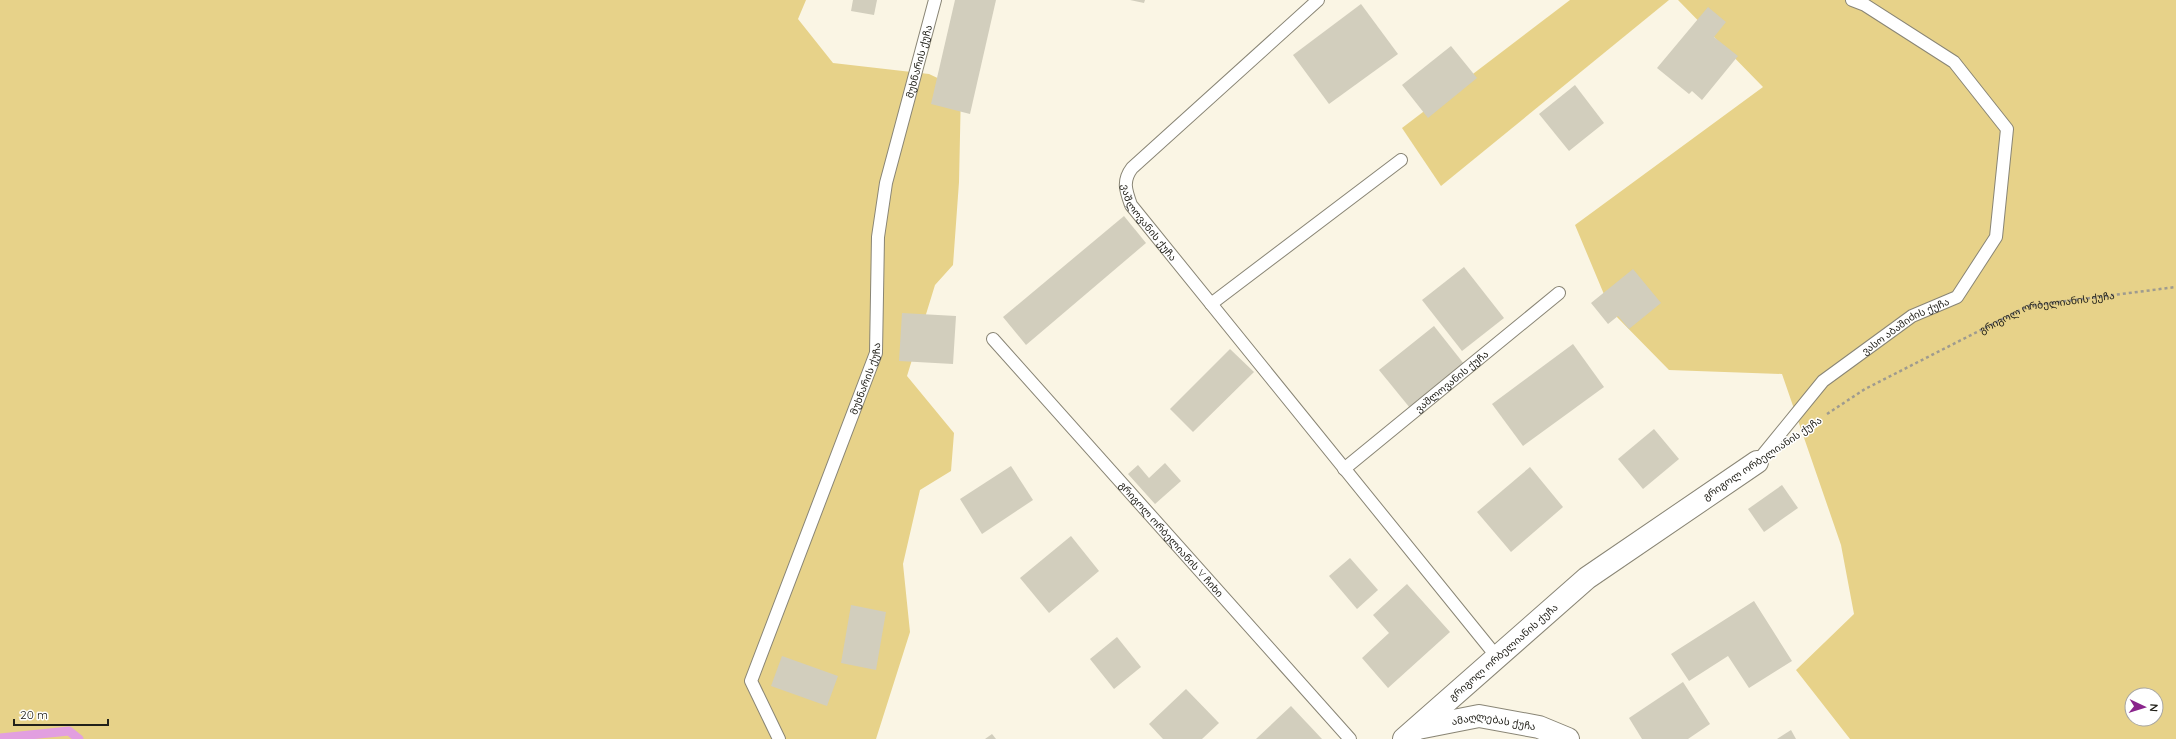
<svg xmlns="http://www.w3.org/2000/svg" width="2176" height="739" font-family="Quicksand,'Noto Sans Georgian',sans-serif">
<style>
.green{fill:#e7d289;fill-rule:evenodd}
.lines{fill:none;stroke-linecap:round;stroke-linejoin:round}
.stream{stroke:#e29fe0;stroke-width:9}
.building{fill:#d2cebd}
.lane-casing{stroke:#898575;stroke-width:14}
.street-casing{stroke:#898575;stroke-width:24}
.path{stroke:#9f9b8f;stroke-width:2.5;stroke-dasharray:3 3;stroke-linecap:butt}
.lane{stroke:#fff;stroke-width:12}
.street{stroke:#fff;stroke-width:22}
.labels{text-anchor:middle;stroke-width:3;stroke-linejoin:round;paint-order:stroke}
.street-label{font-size:10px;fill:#22211a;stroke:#fff}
</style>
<rect width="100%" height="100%" fill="#faf5e4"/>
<g class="green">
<path d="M0 0H806L798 19 833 63 929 74 961 89 959 182 953 265 935 285 907 376 954 433 951 471 920 490 903 564 910 632 876 739H0Z"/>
<path d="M1570 0H1669L1441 186 1402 128Z"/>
<path d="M1678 0H2176V739H1850L1796 670 1854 614 1841 545 1782 374 1669 370 1611 311 1575 225 1763 87ZM2132 695H2156V719H2132Z"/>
</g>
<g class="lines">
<path class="stream" d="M0 738 69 731 79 739"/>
</g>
<g class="building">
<path d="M853 0H877L874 15 851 11Z"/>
<path d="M955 0H996L970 114 931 104Z"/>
<path d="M1130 0H1145L1144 3Z"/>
<path d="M1361 4 1398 54 1329 104 1293 55Z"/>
<path d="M1708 7 1726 22 1714 37 1738 56 1702 100 1692 91 1689 94 1657 68Z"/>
<path d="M1451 46 1477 78 1428 118 1402 85Z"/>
<path d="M1575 85 1604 123 1569 151 1539 114Z"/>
<path d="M1124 216 1146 243 1026 345 1003 317Z"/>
<path d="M1464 267 1504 318 1462 351 1422 300Z"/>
<path d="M1633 269 1661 303 1629 329 1618 316 1608 324 1591 303Z"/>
<path d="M902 313 956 316 953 364 899 361Z"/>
<path d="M1434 326 1464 364 1410 408 1379 370Z"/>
<path d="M1573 344 1604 387 1523 446 1492 404Z"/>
<path d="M1230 349 1254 372 1193 432 1170 409Z"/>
<path d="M1654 429 1679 459 1643 489 1618 459Z"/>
<path d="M1165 463 1181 481 1155 504 1128 474 1138 465 1149 478Z"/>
<path d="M1011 466 1033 500 982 534 960 499Z"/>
<path d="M1530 467 1563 507 1511 552 1477 512Z"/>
<path d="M1782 485 1798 508 1764 532 1748 509Z"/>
<path d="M1071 536 1099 571 1049 613 1020 578Z"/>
<path d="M1350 558 1378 590 1357 609 1329 576Z"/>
<path d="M1407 584 1450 632 1388 688 1362 658 1389 633 1373 615Z"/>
<path d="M1754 601 1792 661 1749 688 1728 656 1689 681 1671 654Z"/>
<path d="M851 605 886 612 876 670 841 663Z"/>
<path d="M1117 637 1141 667 1114 689 1090 659Z"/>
<path d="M782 656 838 676 827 706 771 686Z"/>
<path d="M1683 682 1710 724 1688 739H1642L1629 718Z"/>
<path d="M1186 689 1219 723 1202 739H1163L1149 724Z"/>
<path d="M1291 706 1322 739H1256Z"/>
<path d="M1791 730 1796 739H1777Z"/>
<path d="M992 734 996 739H985Z"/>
</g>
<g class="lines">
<g class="lane-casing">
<g id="lane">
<path id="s2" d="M1318 0 1132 168C1122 181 1126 191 1131 205L1497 657"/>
<path d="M1211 304 1401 160"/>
<path id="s3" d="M993 339 1350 739"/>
<path id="s4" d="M1757 462 1823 381 1912 316 1957 297 1996 237 2007 129 1954 62 1865 5 1852 0"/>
<path id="s5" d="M1344 469 1559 293"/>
<path id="s6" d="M779 739 751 681 876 353 878 237 886 183 935 0"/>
</g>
</g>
<g class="street-casing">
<g id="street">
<path id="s7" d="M1418 728 1479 716 1539 727 1568 739"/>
<path id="s8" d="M1404 739 1587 578 1757 462"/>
</g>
</g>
<path class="path" id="s1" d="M1827 414 1865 389 2028 306 2176 287"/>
<use href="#lane" class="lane"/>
<use href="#street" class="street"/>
</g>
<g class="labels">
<g class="street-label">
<text dy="4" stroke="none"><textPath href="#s6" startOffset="712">მუხნარის ქუჩა</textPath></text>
<text dy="4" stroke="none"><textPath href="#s2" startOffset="314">ვაშლოვანის ქუჩა</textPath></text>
<text dy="4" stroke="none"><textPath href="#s1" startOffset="245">გრიგოლ ორბელიანის ქუჩა</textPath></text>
<text dy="4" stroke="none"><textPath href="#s4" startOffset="204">ვასო აბაშიძის ქუჩა</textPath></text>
<text dy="4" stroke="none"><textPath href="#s6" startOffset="388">მუხნარის ქუჩა</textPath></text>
<text dy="4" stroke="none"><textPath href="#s5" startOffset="139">ვაშლოვანის ქუჩა</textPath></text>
<text transform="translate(1762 458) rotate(-34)" y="4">გრიგოლ ორბელიანის ქუჩა</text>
<text dy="4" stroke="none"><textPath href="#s3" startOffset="268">გრიგოლ ორბელიანის V ჩიხი</textPath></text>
<text dy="4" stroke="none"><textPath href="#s8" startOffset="132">გრიგოლ ორბელიანის ქუჩა</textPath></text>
<text dy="4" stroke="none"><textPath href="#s7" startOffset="77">ამაღლებას ქუჩა</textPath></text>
</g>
</g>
<g transform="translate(2144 707) rotate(94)"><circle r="19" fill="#ffffff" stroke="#a7a6a3"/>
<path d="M0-3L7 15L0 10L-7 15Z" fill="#8a248c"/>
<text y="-6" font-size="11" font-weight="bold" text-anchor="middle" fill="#22211a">N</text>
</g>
<path d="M14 719v6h94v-6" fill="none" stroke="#22211a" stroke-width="2"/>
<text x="20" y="719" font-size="12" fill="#22211a" stroke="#ffffff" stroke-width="3" paint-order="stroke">20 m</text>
</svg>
